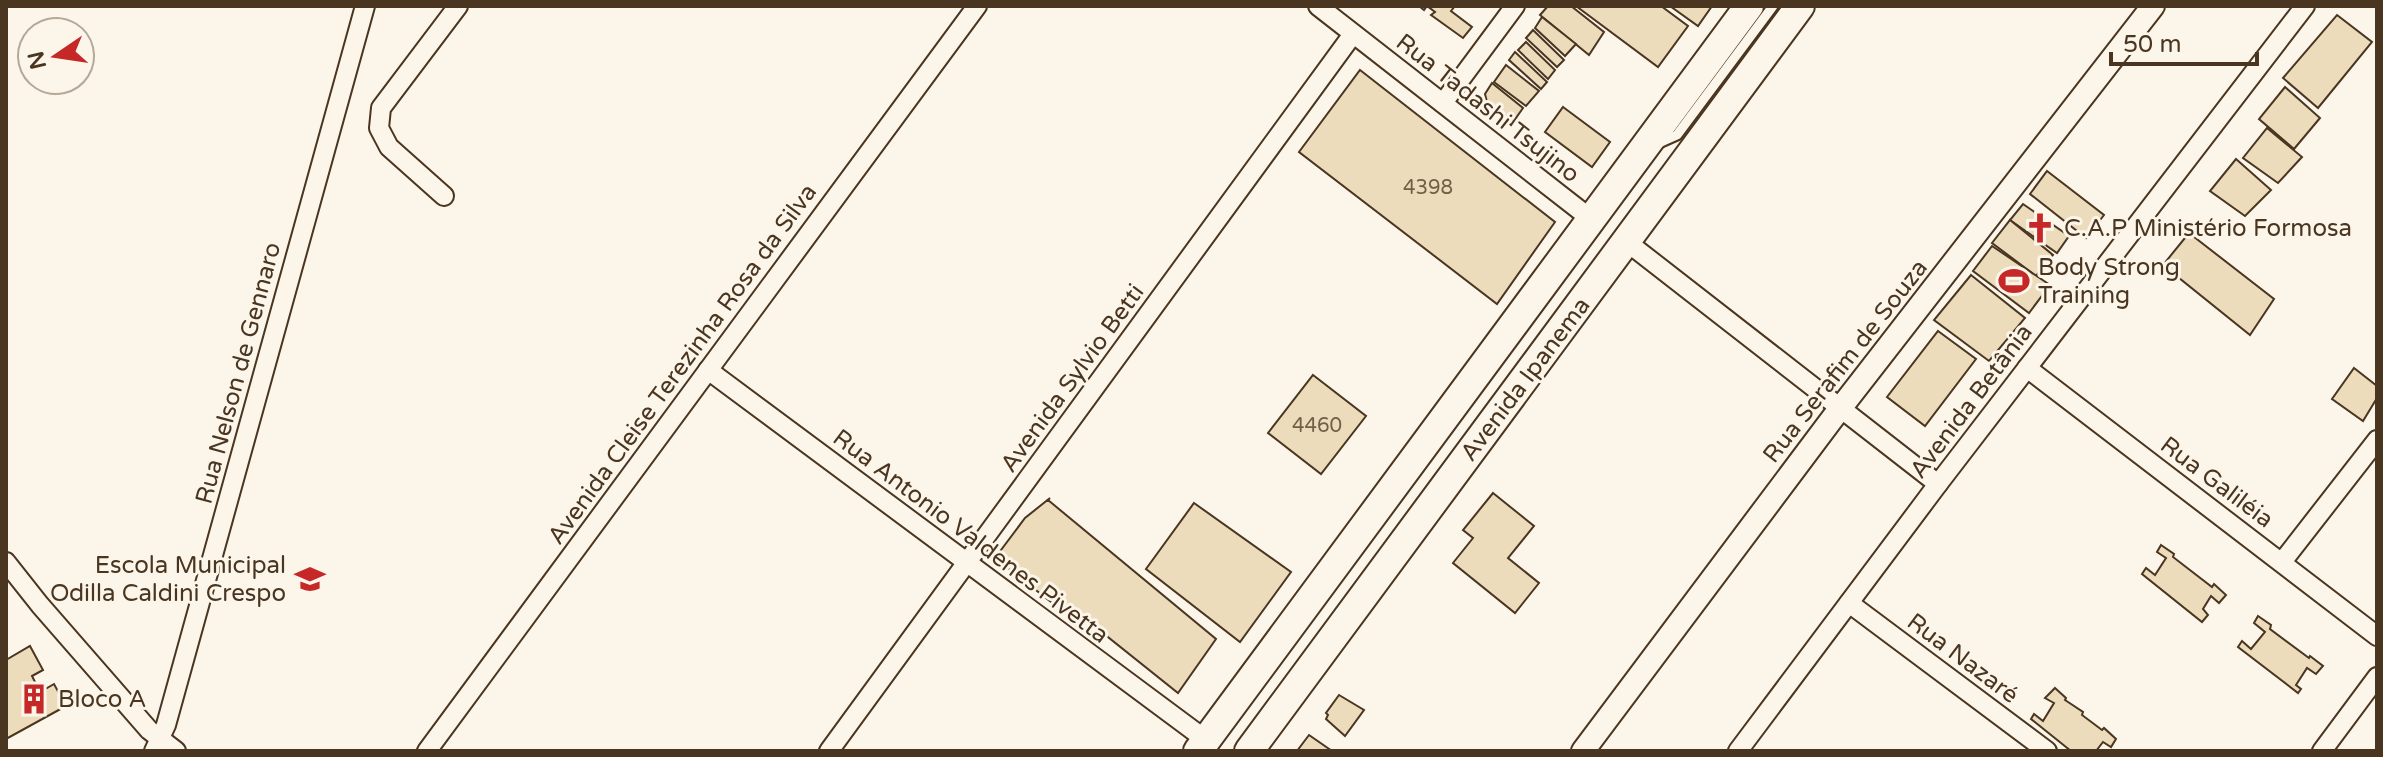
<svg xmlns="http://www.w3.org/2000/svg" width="2383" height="757" font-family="'Varela Round',sans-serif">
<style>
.building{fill:#ecdcbc;stroke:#4a3520;stroke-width:2}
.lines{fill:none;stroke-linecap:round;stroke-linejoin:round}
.service-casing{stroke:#4a3520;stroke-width:13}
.minor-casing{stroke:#4a3520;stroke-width:22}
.tertiary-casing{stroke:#4a3520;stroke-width:26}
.primary-casing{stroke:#4a3520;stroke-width:32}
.service{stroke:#fbf6e9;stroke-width:9}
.minor{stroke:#fbf6e9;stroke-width:18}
.tertiary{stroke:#fbf6e9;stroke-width:22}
.primary{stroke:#fbf6e9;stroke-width:28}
.labels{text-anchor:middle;stroke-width:6;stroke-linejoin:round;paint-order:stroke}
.number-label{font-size:20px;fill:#725f47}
.street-label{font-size:24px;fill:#4a3520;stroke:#fbf6e9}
.poi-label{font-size:24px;fill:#4a3520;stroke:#fbf6e9;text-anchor:start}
</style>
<rect width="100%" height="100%" fill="#fbf6e9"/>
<g class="building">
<path d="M1419 6H1455L1451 11 1472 27 1463 38 1431 15 1435 12 1427 6 1424 10Z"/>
<path d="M1548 6H1571L1604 32 1589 55 1540 15Z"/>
<path d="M1576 6H1661L1688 26 1658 67Z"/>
<path d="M1670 6H1712L1698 26Z"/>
<path d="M2337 15 2372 42 2318 108 2283 78Z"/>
<path d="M1542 17 1576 44 1565 56 1535 28Z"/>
<path d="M1533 30 1564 60 1557 67 1526 38Z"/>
<path d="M1526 42 1555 70 1548 79 1518 50Z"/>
<path d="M1515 52 1547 82 1541 89 1509 60Z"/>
<path d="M1506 65 1539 91 1526 106 1494 82Z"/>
<path d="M1360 70 1555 222 1497 304 1299 152Z"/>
<path d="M1492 83 1523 108 1511 125 1488 106 1485 94Z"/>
<path d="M2285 87 2320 118 2294 149 2259 119Z"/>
<path d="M1563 107 1610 142 1592 167 1545 132Z"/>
<path d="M2267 128 2302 157 2278 183 2243 158Z"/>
<path d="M2236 159 2271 190 2245 216 2210 191Z"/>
<path d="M2047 171 2104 215 2086 238 2030 194Z"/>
<path d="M2023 204 2069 236 2057 253 2010 220Z"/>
<path d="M2010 220 2053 255 2036 276 1992 243Z"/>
<path d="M2189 233 2274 299 2250 335 2163 265Z"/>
<path d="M1992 246 2050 285 2029 313 1973 271Z"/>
<path d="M1971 275 2025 318 1989 361 1934 320Z"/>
<path d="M1938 331 1976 359 1925 426 1887 397Z"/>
<path d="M2354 368 2377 386V398L2363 421 2332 399Z"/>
<path d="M1313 375 1366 416 1321 474 1268 433Z"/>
<path d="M1493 493 1534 526 1508 558 1539 583 1515 613 1453 563 1473 538 1463 530Z"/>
<path d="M1050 498 1048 500 1216 639 1178 693 1074 610 1069 616 995 558 1025 518Z"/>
<path d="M1194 503 1291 572 1240 642 1146 569Z"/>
<path d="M2161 545 2174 554 2173 557 2212 587 2214 584 2226 595 2219 603 2211 596 2203 609 2208 615 2202 622 2142 574 2146 568 2155 575 2166 558 2157 552Z"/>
<path d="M2258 616 2271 625 2270 629 2309 658 2310 656 2323 666 2316 674 2307 668 2296 685 2301 689 2298 693 2238 647 2242 641 2251 649 2265 632 2254 623Z"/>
<path d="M30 646 43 670 32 676 40 692 54 684 66 706 6 739V660Z"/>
<path d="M2055 688 2066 698 2065 700 2083 712 2082 715 2102 730 2104 728 2116 739 2111 747 2103 742 2096 751H2071L2031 719 2034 714 2043 721 2054 703 2045 698Z"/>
<path d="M1339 695 1364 710 1345 736 1326 719 1328 715 1326 713Z"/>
<path d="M1309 735 1332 751H1297Z"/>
</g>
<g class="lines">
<g class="service-casing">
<path id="service" d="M1659 143 1677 135 1773 6"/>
</g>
<g class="minor-casing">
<g id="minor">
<path d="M1318 6 1591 219"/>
<path d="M1443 103 1515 6"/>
<path d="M444 196 389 147 379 128 381 108 458 6"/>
<path d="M1627 242 1938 484"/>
<path d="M2027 368 2377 636"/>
<path d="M708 370 1206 740"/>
<path d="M6 562 40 605 149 730 176 751"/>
<path d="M2282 562 2377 440"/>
<path d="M1849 603 2047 751"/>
<path d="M154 751 166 725 365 6"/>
<path d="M427 751 977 6"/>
<path d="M829 751 1353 34"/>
<path d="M1738 751 1938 484 2305 6"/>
<path d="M2322 751 2377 677"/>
</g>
</g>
<g class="tertiary-casing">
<path id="tertiary" d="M1583 751 1832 419 2153 6"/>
</g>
<g class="primary-casing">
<g id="primary">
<path d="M1198 751 1749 6"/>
<path d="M1249 751 1800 6"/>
</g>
</g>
<use href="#service" class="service"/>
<use href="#minor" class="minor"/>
<use href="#tertiary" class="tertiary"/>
<use href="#primary" class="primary"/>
</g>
<defs>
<g id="church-bare" transform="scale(2.4)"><path d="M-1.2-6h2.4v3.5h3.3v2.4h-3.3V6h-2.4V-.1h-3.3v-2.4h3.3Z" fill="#c62828" stroke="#fbf6e9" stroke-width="2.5" paint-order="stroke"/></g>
<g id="stadium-bare" transform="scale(2.4)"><path d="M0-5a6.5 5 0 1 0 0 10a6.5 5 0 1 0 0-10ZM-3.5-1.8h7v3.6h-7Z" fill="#c62828" stroke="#fbf6e9" stroke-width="2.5" paint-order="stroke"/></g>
<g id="school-bare" transform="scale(2.4)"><path d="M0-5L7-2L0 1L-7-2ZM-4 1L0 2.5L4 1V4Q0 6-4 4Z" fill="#c62828" stroke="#fbf6e9" stroke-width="2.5" paint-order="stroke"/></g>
<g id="building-bare" transform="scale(2.4)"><path d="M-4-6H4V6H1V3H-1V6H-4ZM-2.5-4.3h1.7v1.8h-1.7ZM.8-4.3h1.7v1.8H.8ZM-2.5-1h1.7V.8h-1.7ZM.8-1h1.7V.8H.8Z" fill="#c62828" stroke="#fbf6e9" stroke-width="2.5" paint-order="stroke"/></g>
</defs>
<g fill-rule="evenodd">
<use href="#church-bare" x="2040" y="228"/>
<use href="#stadium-bare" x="2014" y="281"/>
<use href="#school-bare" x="310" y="579"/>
<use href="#building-bare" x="34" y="699"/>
</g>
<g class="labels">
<g class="number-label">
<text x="1428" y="194">4398</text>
<text x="1317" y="432">4460</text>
</g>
<g class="street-label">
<text transform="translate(1488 108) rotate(38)" y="8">Rua Tadashi Tsujino</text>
<text transform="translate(1845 361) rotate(-52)" y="8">Rua Serafim de Souza</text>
<text transform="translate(682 364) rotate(-54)" y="8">Avenida Cleise Terezinha Rosa da Silva</text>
<text transform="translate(238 373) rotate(-75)" y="8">Rua Nelson de Gennaro</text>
<text transform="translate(1072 378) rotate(-54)" y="8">Avenida Sylvio Betti</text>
<text transform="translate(1525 379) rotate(-53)" y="8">Avenida Ipanema</text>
<text transform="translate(1971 401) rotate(-53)" y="8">Avenida Betânia</text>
<text transform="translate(2217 482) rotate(37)" y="8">Rua Galiléia</text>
<text transform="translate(971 536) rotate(37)" y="8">Rua Antonio Valdenes Pivetta</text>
<text transform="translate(1963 658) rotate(37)" y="8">Rua Nazaré</text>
</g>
<g class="poi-label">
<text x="2064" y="236">C.A.P Ministério Formosa</text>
<text x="2038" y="275">Body Strong<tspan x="2038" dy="28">Training</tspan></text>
<text x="286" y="573" text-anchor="end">Escola Municipal<tspan x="286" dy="28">Odilla Caldini Crespo</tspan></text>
<text x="58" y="707">Bloco A</text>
</g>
</g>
<rect width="2383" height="757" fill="none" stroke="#4a3520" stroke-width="16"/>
<g transform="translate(56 56) rotate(257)"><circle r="38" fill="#fbf6e9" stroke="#b4a999" stroke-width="2"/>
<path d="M0-6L14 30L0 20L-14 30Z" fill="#c62828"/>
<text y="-12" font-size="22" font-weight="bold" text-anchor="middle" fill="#4a3520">N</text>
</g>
<path d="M2111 52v12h146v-12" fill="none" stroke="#4a3520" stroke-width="4"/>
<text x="2123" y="52" font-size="24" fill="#4a3520" stroke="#fbf6e9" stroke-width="6" paint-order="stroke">50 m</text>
</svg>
